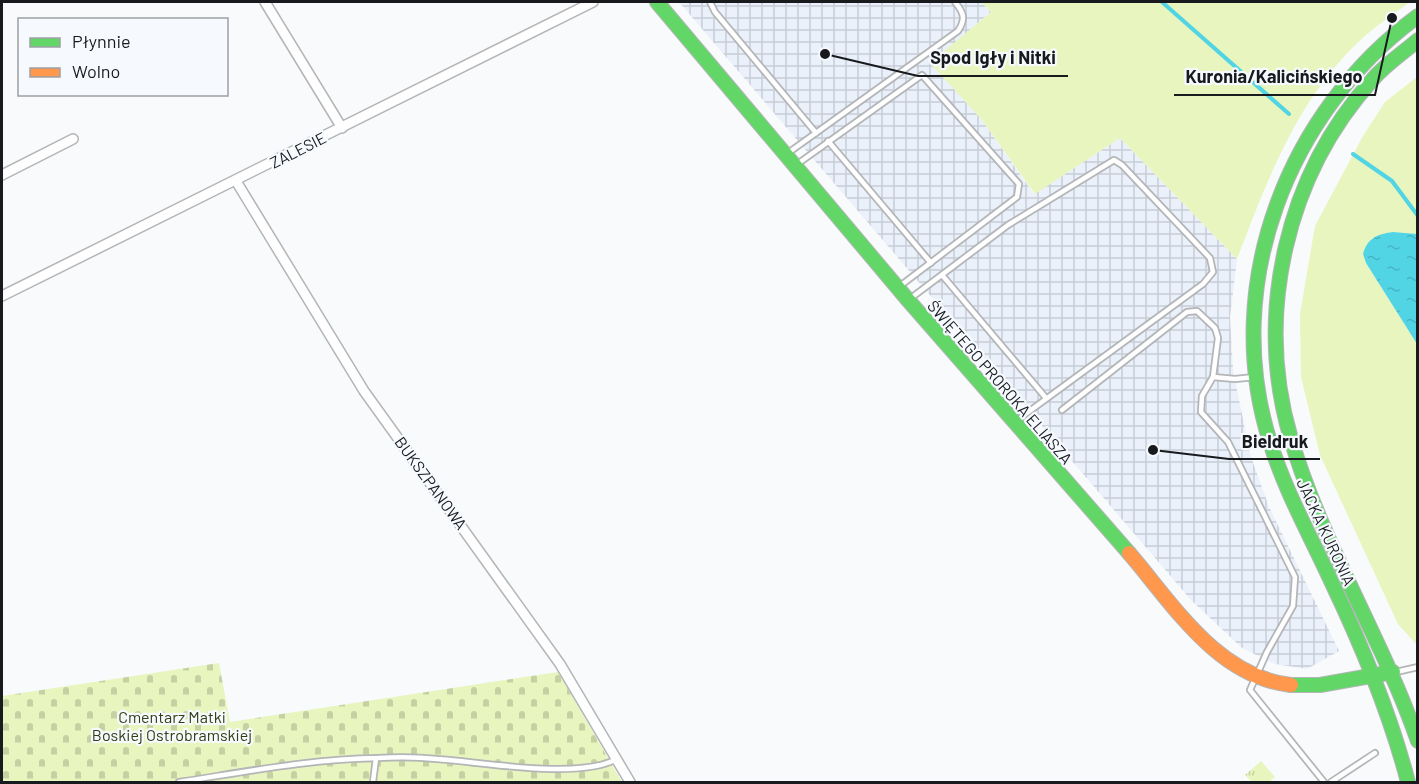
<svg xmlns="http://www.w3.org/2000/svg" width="1419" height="784" font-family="Barlow,sans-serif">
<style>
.industrial{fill:url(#industrial-grid)}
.green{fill:#e8f5be}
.cemetery{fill:url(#cemetery-stones)}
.park{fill:url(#park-tufts)}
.water{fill:url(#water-ripples)}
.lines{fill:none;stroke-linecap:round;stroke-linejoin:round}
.stream{stroke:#51d4e4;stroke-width:4}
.lane-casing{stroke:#b3b5b7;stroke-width:8}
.street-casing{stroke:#b3b5b7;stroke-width:12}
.fast-casing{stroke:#b3b5b7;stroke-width:16}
.slow-casing{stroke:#b3b5b7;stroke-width:16}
.lane{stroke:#fefeff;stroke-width:4.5}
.street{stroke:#fefeff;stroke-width:9}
.fast{stroke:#63d668;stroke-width:14}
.slow{stroke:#ff974d;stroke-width:14}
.labels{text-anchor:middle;stroke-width:4.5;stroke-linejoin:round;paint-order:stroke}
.street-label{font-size:16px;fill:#181a1d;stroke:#f6fafe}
.park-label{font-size:16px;fill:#343c12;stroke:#f6fafe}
.leader{fill:none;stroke:#181a1d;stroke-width:2}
.callout-dot{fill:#181a1d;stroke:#f6fafe;stroke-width:2}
.callout-label{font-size:18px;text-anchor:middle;font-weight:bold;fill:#181a1d;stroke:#f6fafe;stroke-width:4.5;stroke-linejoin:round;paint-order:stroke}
</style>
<defs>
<pattern id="industrial-grid" width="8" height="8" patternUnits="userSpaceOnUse" patternTransform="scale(1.5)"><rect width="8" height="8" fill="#eaf1fa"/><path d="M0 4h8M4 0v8" fill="none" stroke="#c8ced6"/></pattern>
<pattern id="cemetery-stones" width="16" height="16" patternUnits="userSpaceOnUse" patternTransform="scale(1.5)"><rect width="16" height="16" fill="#e8f5be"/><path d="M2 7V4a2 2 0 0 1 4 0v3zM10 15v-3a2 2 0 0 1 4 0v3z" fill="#c6d1a3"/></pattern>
<pattern id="park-tufts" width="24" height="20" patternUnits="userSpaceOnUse" patternTransform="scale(1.5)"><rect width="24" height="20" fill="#e8f5be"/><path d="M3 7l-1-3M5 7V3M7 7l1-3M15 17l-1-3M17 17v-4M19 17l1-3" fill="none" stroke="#c6d1a3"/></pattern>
<pattern id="water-ripples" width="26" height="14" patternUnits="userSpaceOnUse" patternTransform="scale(1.5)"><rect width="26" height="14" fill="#51d4e4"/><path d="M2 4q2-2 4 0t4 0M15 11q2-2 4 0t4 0" fill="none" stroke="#46b5c3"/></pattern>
</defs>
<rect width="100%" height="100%" fill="#f8fafc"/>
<path class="industrial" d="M679 2H981L991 12 931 63 982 120 1034 194 1120 138 1237 259 1230 317 1233 370 1250 454 1269 507 1339 651 1307 669 1275 664 1242 648 1191 600Z"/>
<g class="green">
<path d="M981 2H1410C1395 13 1380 23 1366 35 1299 94 1268 178 1237 259L1120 138 1035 194 982 120 930 63 991 12Z"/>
<path d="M1417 77V234L1393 232 1371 239 1363 254 1366 263 1417 344V645L1398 624 1320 455 1301 377 1300 314 1315 226 1363 136 1385 102Z"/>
</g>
<path class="cemetery" d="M219 663 230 722 558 672 622 782H2V696Z"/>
<path class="park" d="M1261 761 1275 777 1269 782H1252L1245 775Z"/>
<path class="water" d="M1393 232 1417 234V344L1366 263 1363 254C1367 238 1378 234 1393 232Z"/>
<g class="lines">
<g class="stream">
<path d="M1162 2 1289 114"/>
<path d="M1353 154 1392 181 1418 216"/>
</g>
<g class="lane-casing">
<g id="lane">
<path d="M710 2 715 12 816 133"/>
<path d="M828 141 931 263"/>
<path d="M788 153 958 31C966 19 964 13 955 2"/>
<path d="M796 165 922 75 1019 184 1017 197 900 286"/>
<path d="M942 275 1046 398"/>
<path d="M911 298 1008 225 1114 160 1122 165 1210 258 1213 272 1203 284 1016 421"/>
<path d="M1213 377 1235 379 1255 377"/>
<path d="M1062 410 1187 312 1197 311 1215 328 1218 338 1213 377 1202 396 1201 412 1228 442 1295 577 1293 606 1267 652 1250 690 1324 782"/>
<path d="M1396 672 1418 667"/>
<path d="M179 782C245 772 311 759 378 758 397 757 417 757 437 759 483 762 577 780 617 759"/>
<path d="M373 782 376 758"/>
<path d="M1331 782 1375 753"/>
</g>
</g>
<g class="street-casing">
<g id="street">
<path d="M265 2 342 128"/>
<path d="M2 175 73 139"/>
<path d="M236 181 364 391 560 664 630 782"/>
<path d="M2 296 593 2"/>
</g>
</g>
<g class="fast-casing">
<g id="fast">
<path d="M657 2 908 300 1129 553"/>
<path d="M1418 40C1403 53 1386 64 1373 79 1286 175 1254 314 1291 439 1322 544 1382 638 1418 741"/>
<path d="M1291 685H1320L1393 672"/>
<path d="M1408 782C1390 713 1363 648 1332 583 1311 537 1285 491 1270 442 1220 285 1288 111 1418 16"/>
</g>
</g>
<g class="slow-casing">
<path id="slow" d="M1129 553C1173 604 1217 677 1291 685"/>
</g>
<use href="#lane" class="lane"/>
<use href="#street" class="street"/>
<use href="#fast" class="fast"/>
<use href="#slow" class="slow"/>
</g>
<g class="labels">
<g class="street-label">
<text transform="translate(298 150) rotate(-27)" y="6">ZALESIE</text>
<text transform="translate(1000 382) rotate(49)" y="6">ŚWIĘTEGO PROROKA ELIASZA</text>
<text transform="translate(431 483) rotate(54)" y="6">BUKSZPANOWA</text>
<text transform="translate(1326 532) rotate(65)" y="6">JACKA KURONIA</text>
</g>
<g class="park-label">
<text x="172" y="723">Cmentarz Matki<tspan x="172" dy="18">Boskiej Ostrobramskiej</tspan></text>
</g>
</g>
<path class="leader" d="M825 54L918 76H1068M1392 18L1375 95H1174M1153 450L1229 459H1320"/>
<g class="callout-dot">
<circle cx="825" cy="54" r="6"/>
<circle cx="1392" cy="18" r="6"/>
<circle cx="1153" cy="450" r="6"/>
</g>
<g class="callout-label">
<text x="993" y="64">Spod Igły i Nitki</text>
<text x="1274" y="83">Kuronia/Kalicińskiego</text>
<text x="1275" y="448">Bieldruk</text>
</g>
<rect width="1419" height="784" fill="none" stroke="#181a1d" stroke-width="6"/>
<rect x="18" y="18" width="210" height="78" fill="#f6fafe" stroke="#9da0a4" stroke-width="1.5"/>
<rect x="30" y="38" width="30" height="9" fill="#63d668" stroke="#9da0a4" stroke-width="1.5"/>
<text x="72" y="48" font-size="18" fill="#181a1d">Płynnie</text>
<rect x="30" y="68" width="30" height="9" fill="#ff974d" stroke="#9da0a4" stroke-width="1.5"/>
<text x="72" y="78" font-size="18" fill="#181a1d">Wolno</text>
</svg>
